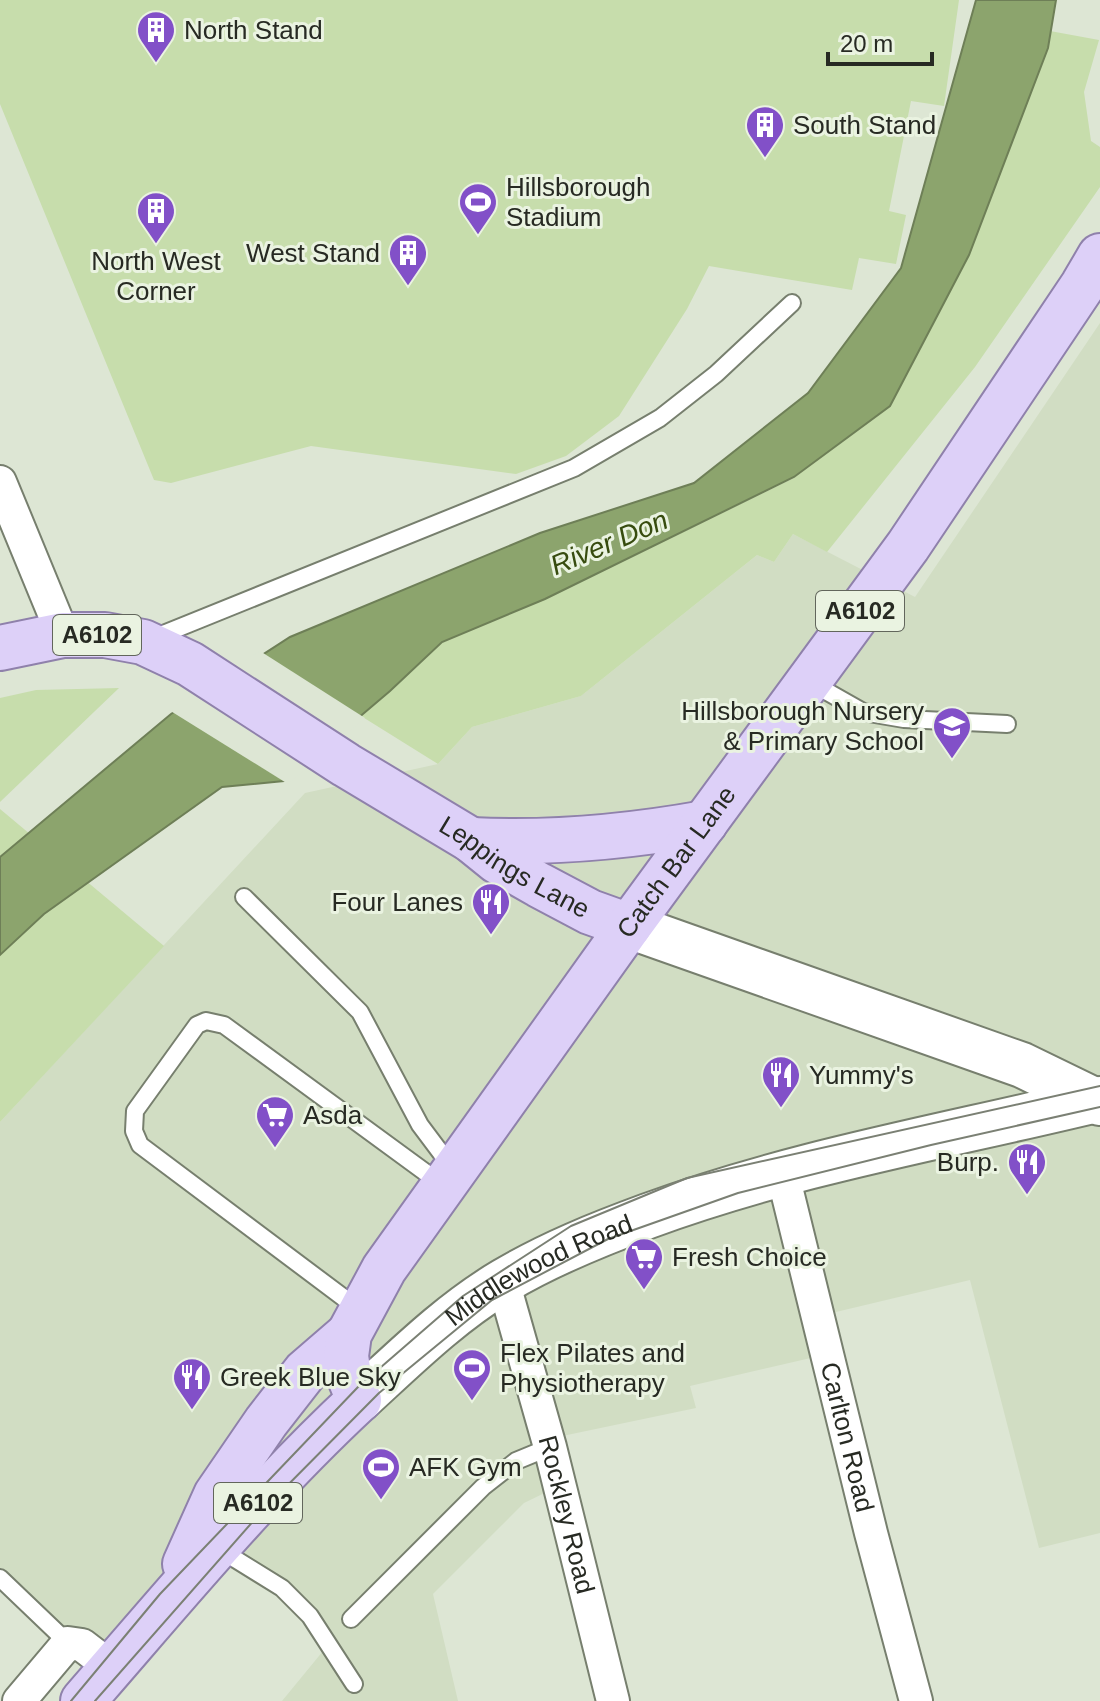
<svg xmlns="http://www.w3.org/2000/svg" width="1100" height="1701" font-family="Arial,sans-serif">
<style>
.built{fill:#d1ddc3}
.green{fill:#c7ddac}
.water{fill:#8ca46d;stroke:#6e7f57;stroke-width:2}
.pier{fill:#dde6d4}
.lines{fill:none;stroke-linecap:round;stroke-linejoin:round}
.lane-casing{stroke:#777f6e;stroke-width:20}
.street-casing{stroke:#777f6e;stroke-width:36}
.secondary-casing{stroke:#777f6e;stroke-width:48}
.primary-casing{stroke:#8f81ab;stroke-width:48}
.lane{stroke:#fff;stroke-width:16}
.street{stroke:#fff;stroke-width:32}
.secondary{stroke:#fff;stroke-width:44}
.primary{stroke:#ddd0f8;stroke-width:44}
.tram{stroke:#7b8074;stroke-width:2}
.labels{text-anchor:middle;stroke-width:6;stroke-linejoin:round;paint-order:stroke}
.shield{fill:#eaf3e1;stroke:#62665c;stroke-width:2}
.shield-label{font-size:24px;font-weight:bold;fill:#272a23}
.poi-label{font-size:26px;fill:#272a23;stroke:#eaf3e1;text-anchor:start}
.street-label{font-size:26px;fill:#272a23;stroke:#eaf3e1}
.water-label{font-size:28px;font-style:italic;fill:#374c0f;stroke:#eaf3e1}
</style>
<rect width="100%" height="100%" fill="#dde6d4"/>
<path class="built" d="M1100 323V1533L1039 1548 970 1280 815 1317 828 1354 690 1386 696 1408 548 1439 559 1486 524 1503 433 1594 458 1701H282L328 1645 310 1616 217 1548 112 1668 0 1588V1122L305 793 438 764 472 727 581 696 757 555 774 562 793 534 915 597Z"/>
<g class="green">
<path d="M0 0H959L944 106 911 101 889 211 906 215 896 264 859 258 852 290 709 266 687 309 619 416 566 456 516 474 311 446 171 483 154 480 0 104Z"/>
<path d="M1050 31 1099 40 1084 92 1091 141 1100 147V187L975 367 827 552 793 534 774 562 757 555 581 696 472 727 438 764 361 716 442 642 545 599 794 478 969 255 1048 48Z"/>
<path d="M119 688 0 802V698L36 690Z"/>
<path d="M0 809 164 946 0 1122Z"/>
</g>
<path class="water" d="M976 0H1056L1048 48 969 255 890 406 794 477 545 599 442 642 390 691 284 781 222 787 44 914 0 955V857L171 714 290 637 540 533 694 483 808 393 901 268Z"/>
<path class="pier" d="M260 651 365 718 288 784 169 710Z"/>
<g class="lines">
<g class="lane-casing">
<g id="lane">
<path d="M151 639 574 468 660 418 716 374 792 303"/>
<path d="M810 682 863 712 904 719 1007 724"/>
<path d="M244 897 360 1012 420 1125 453 1169"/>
<path d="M360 1310 140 1145 134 1131 135 1111 197 1025 206 1021 224 1025 444 1186"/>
<path d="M219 1549 282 1588 310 1616 354 1684"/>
<path d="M0 1578 68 1643"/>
<path d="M351 1619 483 1487 516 1461 550 1447"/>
</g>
</g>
<g class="street-casing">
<g id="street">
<path d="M0 482 63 635"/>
<path id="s1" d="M782 1171 871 1533 916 1701"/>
<path id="s2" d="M503 1281 550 1447 613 1701"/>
<path d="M19 1701 68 1643 82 1645 112 1668"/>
</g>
</g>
<g class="secondary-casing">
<g id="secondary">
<path d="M629 926 1022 1065 1100 1103"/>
<path id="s3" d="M359 1400C405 1358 450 1313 504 1281 549 1254 599 1234 648 1216 795 1162 948 1136 1100 1099"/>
</g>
</g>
<g class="primary-casing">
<g id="primary">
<path id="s4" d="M0 648 63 635H105L143 642 190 664 346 765 471 840 497 861 539 885 590 912 629 926"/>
<path d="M471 840C550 844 627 837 705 823"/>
<path d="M185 1564 216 1495 266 1422 305 1372 349 1334"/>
<path id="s5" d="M83 1701C172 1599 259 1493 359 1400L349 1376 346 1356 349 1334 384 1269 629 926 908 546 1083 285 1100 256"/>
</g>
</g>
<use href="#lane" class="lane"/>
<use href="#street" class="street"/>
<use href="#secondary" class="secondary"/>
<use href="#primary" class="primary"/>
<g class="tram">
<path d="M71 1701 160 1594 358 1387 463 1296 571 1226 687 1178 1100 1086"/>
<path d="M95 1701 263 1510 379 1393 492 1300 608 1239 738 1193 931 1145 1100 1107"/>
</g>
</g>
<defs>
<g id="building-pin" transform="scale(2)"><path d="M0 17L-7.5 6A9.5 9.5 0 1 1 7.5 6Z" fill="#8250c8" stroke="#eaf3e1"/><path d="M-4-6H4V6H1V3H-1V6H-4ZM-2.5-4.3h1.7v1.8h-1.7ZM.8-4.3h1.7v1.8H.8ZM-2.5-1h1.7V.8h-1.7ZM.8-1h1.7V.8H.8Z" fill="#fff"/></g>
<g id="stadium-pin" transform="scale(2)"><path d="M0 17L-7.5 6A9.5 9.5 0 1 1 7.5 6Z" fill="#8250c8" stroke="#eaf3e1"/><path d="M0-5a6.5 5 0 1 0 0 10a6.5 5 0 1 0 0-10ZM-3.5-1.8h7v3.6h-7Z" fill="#fff"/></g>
<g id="school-pin" transform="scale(2)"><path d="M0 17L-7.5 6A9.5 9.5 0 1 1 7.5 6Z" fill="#8250c8" stroke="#eaf3e1"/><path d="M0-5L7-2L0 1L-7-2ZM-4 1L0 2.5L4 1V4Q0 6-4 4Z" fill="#fff"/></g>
<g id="restaurant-pin" transform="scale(2)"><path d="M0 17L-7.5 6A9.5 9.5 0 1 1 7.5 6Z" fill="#8250c8" stroke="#eaf3e1"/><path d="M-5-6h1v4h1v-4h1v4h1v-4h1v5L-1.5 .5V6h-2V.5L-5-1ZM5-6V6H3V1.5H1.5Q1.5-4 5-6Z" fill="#fff"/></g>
<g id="supermarket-pin" transform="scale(2)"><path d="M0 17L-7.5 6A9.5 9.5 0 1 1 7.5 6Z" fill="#8250c8" stroke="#eaf3e1"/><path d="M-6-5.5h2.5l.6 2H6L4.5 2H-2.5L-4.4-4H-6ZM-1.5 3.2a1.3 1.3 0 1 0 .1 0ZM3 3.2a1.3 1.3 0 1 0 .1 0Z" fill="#fff"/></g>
</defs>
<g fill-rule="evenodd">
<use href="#building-pin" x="156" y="30"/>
<use href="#building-pin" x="765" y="125"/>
<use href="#stadium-pin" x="478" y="202"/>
<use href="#building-pin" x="156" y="211"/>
<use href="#building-pin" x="408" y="253"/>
<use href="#school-pin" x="952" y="726"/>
<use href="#restaurant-pin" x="491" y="902"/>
<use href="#restaurant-pin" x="781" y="1075"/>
<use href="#supermarket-pin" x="275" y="1115"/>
<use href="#restaurant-pin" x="1027" y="1162"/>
<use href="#supermarket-pin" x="644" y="1257"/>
<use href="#stadium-pin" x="472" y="1368"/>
<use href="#restaurant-pin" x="192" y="1377"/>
<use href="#stadium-pin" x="381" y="1467"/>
</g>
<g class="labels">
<g class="shield">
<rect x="816" y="591" width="88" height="40" rx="6"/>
<rect x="53" y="615" width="88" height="40" rx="6"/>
<rect x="214" y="1483" width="88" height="40" rx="6"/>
</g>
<g class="shield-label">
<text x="860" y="619">A6102</text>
<text x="97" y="643">A6102</text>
<text x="258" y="1511">A6102</text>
</g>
<g class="poi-label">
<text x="184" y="39">North Stand</text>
<text x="793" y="134">South Stand</text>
<text x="506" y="196">Hillsborough<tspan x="506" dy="30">Stadium</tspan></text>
<text x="380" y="262" text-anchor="end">West Stand</text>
<text x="156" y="270" text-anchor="middle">North West<tspan x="156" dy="30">Corner</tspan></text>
<text x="924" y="720" text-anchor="end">Hillsborough Nursery<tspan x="924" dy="30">&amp; Primary School</tspan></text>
<text x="463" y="911" text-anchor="end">Four Lanes</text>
<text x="809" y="1084">Yummy's</text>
<text x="303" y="1124">Asda</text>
<text x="999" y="1171" text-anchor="end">Burp.</text>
<text x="672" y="1266">Fresh Choice</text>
<text x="500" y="1362">Flex Pilates and<tspan x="500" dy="30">Physiotherapy</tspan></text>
<text x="220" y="1386">Greek Blue Sky</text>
<text x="409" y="1476">AFK Gym</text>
</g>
<g class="street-label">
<text dy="9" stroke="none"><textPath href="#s5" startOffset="1052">Catch Bar Lane</textPath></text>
<text dy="9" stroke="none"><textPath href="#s4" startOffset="580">Leppings Lane</textPath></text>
<text dy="9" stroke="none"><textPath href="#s3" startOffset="224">Middlewood Road</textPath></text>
<text dy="9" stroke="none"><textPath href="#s1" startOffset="274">Carlton Road</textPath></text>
<text dy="9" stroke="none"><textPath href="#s2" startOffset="242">Rockley Road</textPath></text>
</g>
<g class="water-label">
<text transform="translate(609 542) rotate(-23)" y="10">River Don</text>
</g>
</g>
<path d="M828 52v12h104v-12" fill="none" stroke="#272a23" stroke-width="4"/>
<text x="840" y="52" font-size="24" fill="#272a23" stroke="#eaf3e1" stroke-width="6" paint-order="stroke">20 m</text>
</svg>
